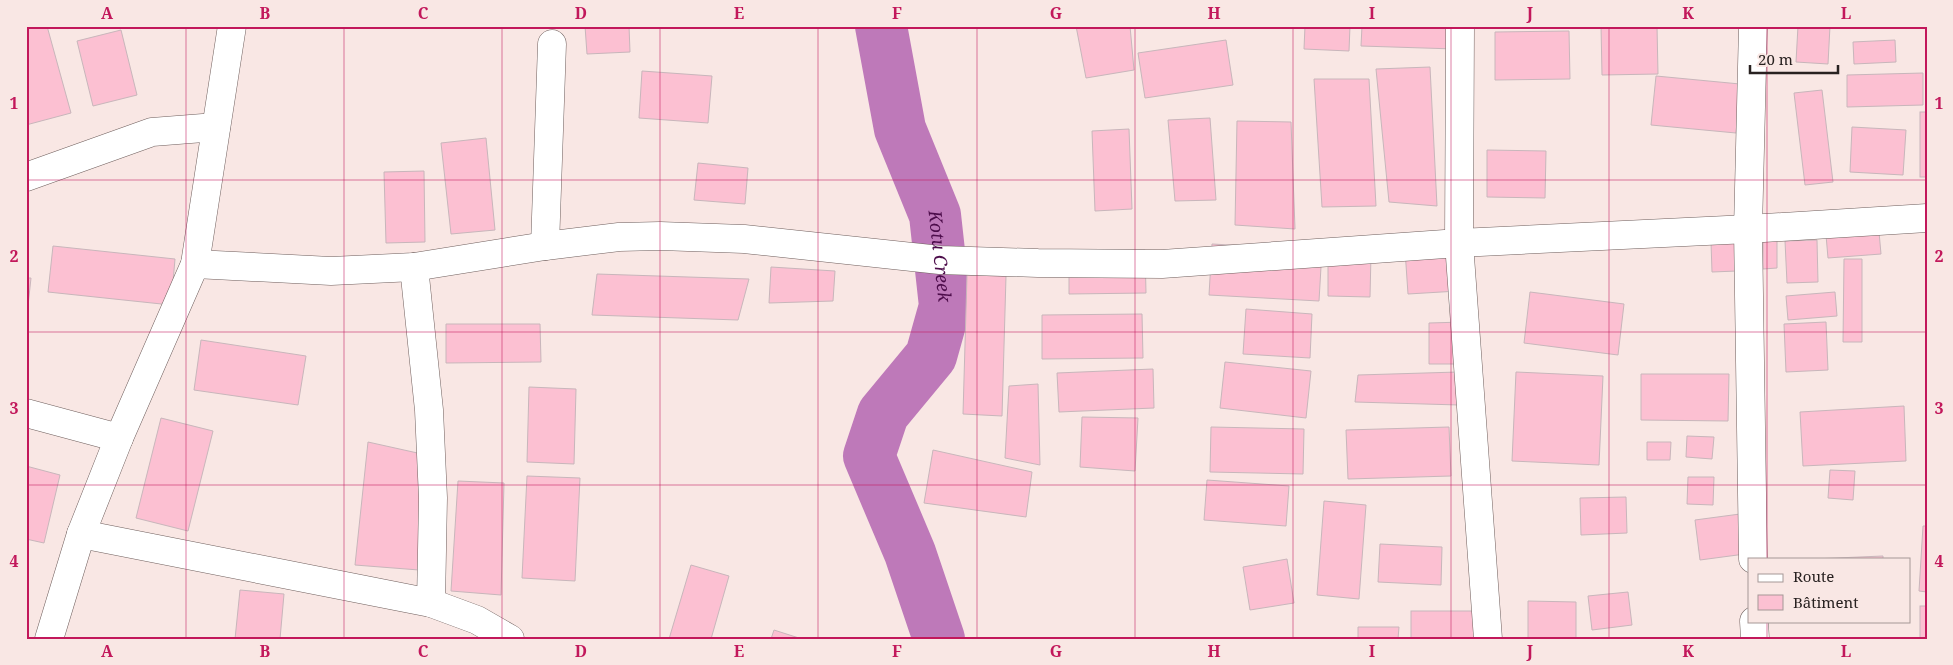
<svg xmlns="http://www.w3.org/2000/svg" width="1953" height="665" font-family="'Noto Serif',serif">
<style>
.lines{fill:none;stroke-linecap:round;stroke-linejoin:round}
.river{stroke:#be79b9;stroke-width:52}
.building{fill:#fcc0d2;stroke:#c8b6bb}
.minor-casing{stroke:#6f5f5d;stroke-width:29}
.minor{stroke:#fff;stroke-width:28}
.grid{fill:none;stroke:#c2185b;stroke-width:1;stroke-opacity:0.55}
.labels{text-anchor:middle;stroke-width:4;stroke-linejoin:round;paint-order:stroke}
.water-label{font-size:18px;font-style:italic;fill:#4d0d4b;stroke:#f9e7e4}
.neatline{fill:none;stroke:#c2185b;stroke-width:2}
.grid-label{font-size:16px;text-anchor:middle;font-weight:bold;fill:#c2185b}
</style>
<rect width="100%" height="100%" fill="#f9e7e4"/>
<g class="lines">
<path class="river" id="s1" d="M881 26 900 129 935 215 945 306 931 356 883 414 869 456 910 553 939 639"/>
</g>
<g class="building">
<path d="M26 26H47L71 113 26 125Z"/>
<path d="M585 26H629L630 52 587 54Z"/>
<path d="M1076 26H1130L1134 70 1086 78Z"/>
<path d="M1305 26H1350L1349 51 1304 49Z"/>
<path d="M1362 26H1456L1455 49 1361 46Z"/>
<path d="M1601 26H1657L1658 74 1602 75Z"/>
<path d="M1798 26H1830L1828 64 1796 62Z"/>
<path d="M121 30 137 95 93 106 77 41Z"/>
<path d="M1569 31 1570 79 1495 80V32Z"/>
<path d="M1226 40 1233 85 1145 98 1138 53Z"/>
<path d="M1895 40 1896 62 1854 64 1853 42Z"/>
<path d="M1430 67 1437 206 1389 202 1376 69Z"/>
<path d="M642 71 712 76 708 123 639 118Z"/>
<path d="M1923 73V105L1847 107V75Z"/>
<path d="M1656 76 1740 84 1736 133 1651 125Z"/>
<path d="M1314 79H1369L1376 206 1322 207Z"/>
<path d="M1822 90 1833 182 1805 185 1794 93Z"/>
<rect x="1920" y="112" width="7" height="65"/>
<path d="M1210 118 1216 200 1175 201 1168 120Z"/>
<path d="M1237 121 1291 122 1295 229 1235 225Z"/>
<path d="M1852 127 1906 130 1903 175 1850 172Z"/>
<path d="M1129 129 1132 209 1095 211 1092 131Z"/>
<path d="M486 138 495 230 451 234 441 143Z"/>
<path d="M1487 150 1546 151 1545 198 1487 197Z"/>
<path d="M698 163 748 168 745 204 694 200Z"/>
<path d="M424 171 425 242 386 243 384 172Z"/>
<path d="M1763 231H1777V268L1763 269Z"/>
<path d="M1879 232 1881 254 1828 258 1826 235Z"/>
<path d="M1817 240 1818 282 1787 283 1785 241Z"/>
<path d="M1735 241 1737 271 1712 272 1711 242Z"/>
<path d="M1212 244 1322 250 1319 301 1209 295Z"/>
<path d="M53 246 175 259 171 305 48 292Z"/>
<path d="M1455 247 1458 291 1408 294 1405 250Z"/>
<path d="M1145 250 1146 293 1069 294V251Z"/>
<path d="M1328 254H1371L1370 297 1328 296Z"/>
<path d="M1844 259H1862V342H1843Z"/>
<path d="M771 267 835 271 833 301 769 303Z"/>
<path d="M597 274 749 279 738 320 592 315Z"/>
<path d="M967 275 1006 276 1002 416 963 414Z"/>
<path d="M26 278H31L26 324Z"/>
<path d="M1530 292 1624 304 1618 355 1524 343Z"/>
<path d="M1835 292 1837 316 1788 320 1786 296Z"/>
<path d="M1246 309 1312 314 1310 358 1243 354Z"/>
<path d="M1142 314 1143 358 1042 359V315Z"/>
<path d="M1463 322V364H1429V323Z"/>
<path d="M1826 322 1828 370 1786 372 1784 324Z"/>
<path d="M446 324H540L541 362 446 363Z"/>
<path d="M201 340 306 356 298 405 194 390Z"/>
<path d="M1225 362 1311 371 1306 418 1220 408Z"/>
<path d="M1153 369 1154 408 1059 412 1057 373Z"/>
<path d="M1458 372 1459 405 1355 402 1358 375Z"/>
<path d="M1516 372 1603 376 1599 465 1512 461Z"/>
<path d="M1641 374H1729L1728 421 1641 420Z"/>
<path d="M1038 384 1040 465 1005 458 1009 386Z"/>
<path d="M529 387 576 389 574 464 527 462Z"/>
<path d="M1904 406 1906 461 1803 466 1800 412Z"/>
<path d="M1082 417 1138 418 1135 471 1080 467Z"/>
<path d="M161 418 213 431 188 531 136 518Z"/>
<path d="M1211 427 1304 429 1303 474 1210 472Z"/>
<path d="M1449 427 1451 476 1348 479 1346 430Z"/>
<path d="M1687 436 1714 437 1712 459 1686 457Z"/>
<path d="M368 442 422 454 419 570 355 565Z"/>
<path d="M1647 442H1671L1670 460H1647Z"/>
<path d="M933 450 1032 472 1026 517 924 503Z"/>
<path d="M26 466 60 475 44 543 26 539Z"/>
<path d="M1830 470 1855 471 1853 500 1828 498Z"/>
<path d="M527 476 580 478 575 581 522 578Z"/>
<path d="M1688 477H1714L1713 505 1687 504Z"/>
<path d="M1207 480 1289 486 1286 526 1204 520Z"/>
<path d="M458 481 504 483 501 595 451 591Z"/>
<path d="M1626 497 1627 533 1581 535 1580 498Z"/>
<path d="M1324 501 1366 505 1359 599 1317 595Z"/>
<path d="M1755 512 1760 552 1700 560 1695 520Z"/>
<path d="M1923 526H1927V592L1919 591Z"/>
<path d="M1380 544 1442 547 1441 585 1378 582Z"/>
<path d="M1883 556V559H1813Z"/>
<path d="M1287 559 1294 603 1250 610 1243 567Z"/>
<path d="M691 565 729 576 711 639H669Z"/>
<path d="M240 590 284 594 280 639H235Z"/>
<path d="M1628 592 1632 625 1592 630 1588 596Z"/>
<path d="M1528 601 1576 602V639H1528Z"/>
<rect x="1920" y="606" width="7" height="33"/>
<rect x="1411" y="611" width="69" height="28"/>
<path d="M1358 627H1399L1398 639H1358Z"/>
<path d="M774 630 802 639H771Z"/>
</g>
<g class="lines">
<g class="minor-casing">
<g id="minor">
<path d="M1460 26 1459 243 1488 639"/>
<path d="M1753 26 1748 229 1753 559"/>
<path d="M26 177 152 132 216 127"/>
<path d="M545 246 552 44"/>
<path d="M195 264 331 271 414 267 545 246 619 237 660 236 744 239 940 260 1038 263 1162 264 1459 243 1748 229 1927 218"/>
<path d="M414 267 429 410 433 498 431 603"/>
<path d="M26 413 119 438"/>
<path d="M81 534 431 603 477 620 510 639"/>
<path d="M1754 621 1755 639"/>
<path d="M49 639 81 534 119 438 195 264 232 26"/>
</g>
</g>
<use href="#minor" class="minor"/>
</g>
<path class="grid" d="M186 26V639M344 26V639M502 26V639M660 26V639M818 26V639M977 26V639M1135 26V639M1293 26V639M1451 26V639M1609 26V639M1767 26V559M26 180H1927M26 332H1927M26 485H1927M1767 621V639"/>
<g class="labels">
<g class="water-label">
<text dy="6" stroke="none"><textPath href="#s1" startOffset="239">Kotu Creek</textPath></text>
</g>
</g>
<rect width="1953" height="665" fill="none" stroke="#f9e7e4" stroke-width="55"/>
<rect x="1748" y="558" width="162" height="65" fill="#f9e7e4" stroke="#a59896"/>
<rect x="1758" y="574" width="25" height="8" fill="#ffffff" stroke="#a59896"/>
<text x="1793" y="582" font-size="15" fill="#282120">Route</text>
<rect x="1758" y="595" width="25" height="15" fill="#fcc0d2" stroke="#a59896"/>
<text x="1793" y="608" font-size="15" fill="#282120">Bâtiment</text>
<path d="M1750 65v8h88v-8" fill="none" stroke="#282120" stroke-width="2.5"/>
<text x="1758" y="65" font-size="15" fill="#282120" stroke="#f9e7e4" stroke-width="4" paint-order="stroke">20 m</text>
<rect x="28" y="28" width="1898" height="610" class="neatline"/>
<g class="grid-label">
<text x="107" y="19">A</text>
<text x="265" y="19">B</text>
<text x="423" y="19">C</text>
<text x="581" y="19">D</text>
<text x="739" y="19">E</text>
<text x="897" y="19">F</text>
<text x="1056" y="19">G</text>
<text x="1214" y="19">H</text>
<text x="1372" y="19">I</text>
<text x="1530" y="19">J</text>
<text x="1688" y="19">K</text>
<text x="1846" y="19">L</text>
<text x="14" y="109">1</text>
<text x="1939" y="109">1</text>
<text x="14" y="262">2</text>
<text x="1939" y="262">2</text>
<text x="14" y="414">3</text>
<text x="1939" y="414">3</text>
<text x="14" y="567">4</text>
<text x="1939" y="567">4</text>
<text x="107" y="657">A</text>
<text x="265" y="657">B</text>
<text x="423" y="657">C</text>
<text x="581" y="657">D</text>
<text x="739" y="657">E</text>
<text x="897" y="657">F</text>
<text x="1056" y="657">G</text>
<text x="1214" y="657">H</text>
<text x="1372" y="657">I</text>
<text x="1530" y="657">J</text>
<text x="1688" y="657">K</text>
<text x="1846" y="657">L</text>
</g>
</svg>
